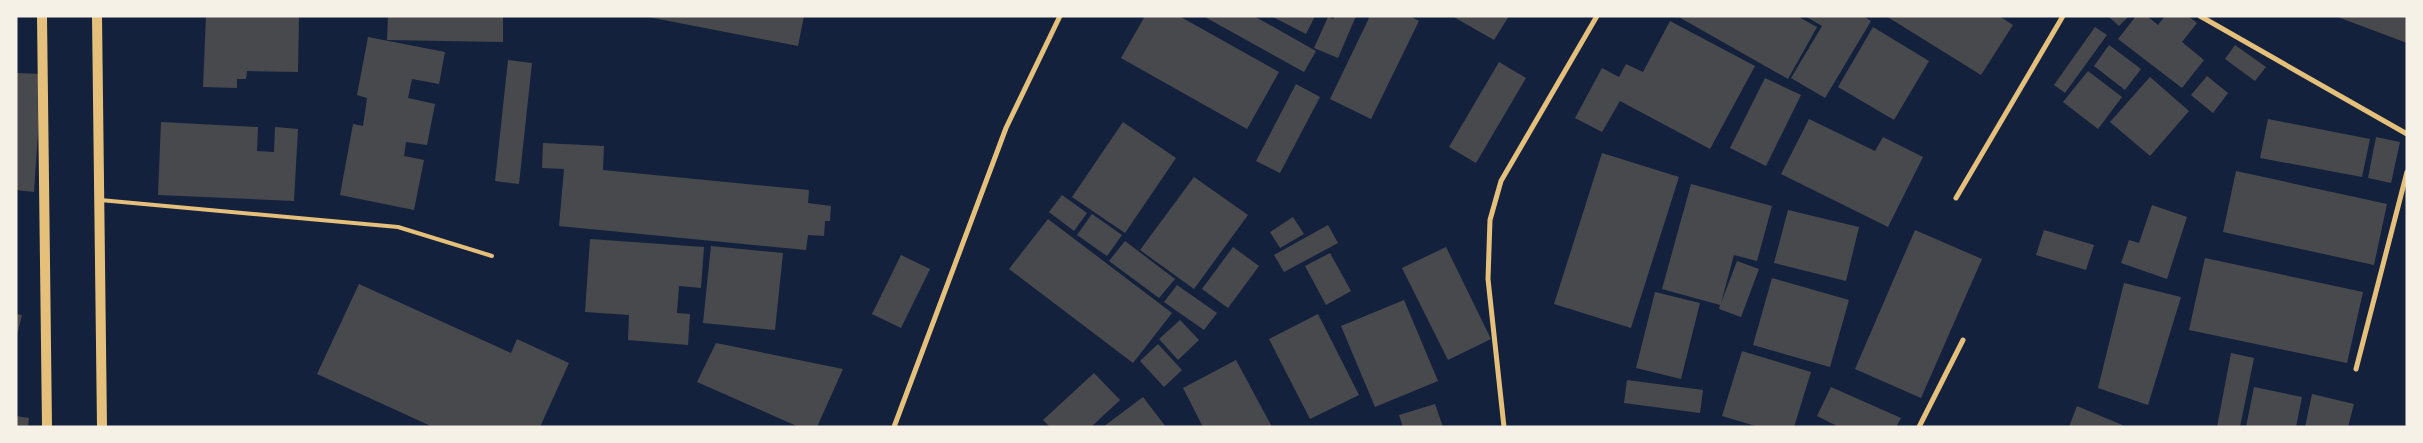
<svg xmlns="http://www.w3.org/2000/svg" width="2423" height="443" font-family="'Source Sans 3',sans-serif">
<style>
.building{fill:#48494c}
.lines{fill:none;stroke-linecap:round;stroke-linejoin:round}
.service{stroke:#e5c07b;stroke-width:4}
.minor{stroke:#e5c07b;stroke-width:5}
.secondary{stroke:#e5c07b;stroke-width:10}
</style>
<rect width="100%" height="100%" fill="#14213d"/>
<g class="building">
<path d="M206 16H299L298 72 247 71 246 79H237V88L203 87Z"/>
<path d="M388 16H503V42L387 40Z"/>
<path d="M643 16H804L798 46Z"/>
<path d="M1145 16H1179L1279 72 1247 129 1121 58Z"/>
<path d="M1203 16H1254L1316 51 1304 72Z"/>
<path d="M1271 16H1315L1306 34Z"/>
<path d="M1335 16H1356L1338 58 1314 48 1328 17 1333 19Z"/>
<path d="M1370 16H1410L1419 21 1371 119 1330 99Z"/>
<path d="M1452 16H1509L1494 40Z"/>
<path d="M1677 16H1797L1817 27 1788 79Z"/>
<path d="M1805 16H1863L1871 21 1825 98 1791 78 1822 26Z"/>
<path d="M1886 16H1999L2013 25 1981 75Z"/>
<path d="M2108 16H2129L2119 26Z"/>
<path d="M2136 16H2147L2158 25 2165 16H2188L2197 23 2182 42 2204 60 2182 88 2118 39Z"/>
<path d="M2336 16H2407V43L2335 16Z"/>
<path d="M1670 21 1755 66 1710 149 1620 101 1602 132 1575 118 1602 68 1619 77 1626 64 1643 72Z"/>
<path d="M1873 27 1929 61 1894 120 1838 87Z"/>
<path d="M2095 27 2107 35 2065 93 2054 85Z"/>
<path d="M368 37 445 52 439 84 412 79 408 98 435 104 427 145 406 142 404 156 424 160 414 210 340 195 353 124 363 126 367 98 357 95Z"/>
<path d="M2109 45 2141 69 2125 90 2094 66Z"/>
<path d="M2235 45 2266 67 2255 81 2225 59Z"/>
<path d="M508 60 532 63 519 184 495 181Z"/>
<path d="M1499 62 1526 78 1476 163 1449 147Z"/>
<path d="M2088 71 2122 97 2098 129 2063 102Z"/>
<path d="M16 73 42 74 34 192 16 190Z"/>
<path d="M2207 76 2228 93 2213 113 2191 95Z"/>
<path d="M2150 77 2189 111 2150 156 2110 122Z"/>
<path d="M1765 78 1801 95 1766 166 1730 148Z"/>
<path d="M1296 84 1320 97 1280 173 1256 161Z"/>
<path d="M1809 119 1875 151 1883 137 1923 157 1888 227 1781 174Z"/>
<path d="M2268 119 2370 139 2362 177 2260 158Z"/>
<path d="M161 122 258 127 257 151 274 152 275 127 298 129 294 201 158 195Z"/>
<path d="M1123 122 1176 158 1125 233 1072 197Z"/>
<path d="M2376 137 2400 142 2391 183 2368 178Z"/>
<path d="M543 143 604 146 603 170 809 190 808 203 831 206 830 221H825L824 236 808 235 806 250 559 226 564 169 542 168Z"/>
<path d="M1602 153 1679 177 1631 328 1554 304Z"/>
<path d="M2236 171 2387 204 2374 265 2223 232Z"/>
<path d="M1194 177 1248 215 1194 289 1140 250Z"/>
<path d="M1691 184 1772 206 1757 261 1734 255 1721 303 1737 261 1759 269 1741 317 1719 309 1720 305 1662 289Z"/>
<path d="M1062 195 1087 213 1074 231 1049 212Z"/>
<path d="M2152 205 2187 217 2167 279 2121 263 2129 240 2139 243Z"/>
<path d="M1788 210 1859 227 1846 281 1774 263Z"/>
<path d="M1092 214 1122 235 1107 256 1077 235Z"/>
<path d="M1293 217 1304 234 1280 248 1270 232Z"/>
<path d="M1048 219 1172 313 1133 363 1009 269Z"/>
<path d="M1328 225 1338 243 1284 272 1274 255Z"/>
<path d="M1915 230 1982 259 1921 398 1855 369Z"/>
<path d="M2044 230 2094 245 2086 270 2036 255Z"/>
<path d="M590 239 704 247 701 288 679 286 677 313 690 314 688 345 628 340 629 315 585 312Z"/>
<path d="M1125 241 1175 279 1159 298 1109 261Z"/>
<path d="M711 246 783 253 775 330 703 323Z"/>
<path d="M1233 247 1259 266 1228 308 1202 289Z"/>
<path d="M1446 247 1491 339 1448 360 1402 268Z"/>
<path d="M1330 253 1351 291 1326 305 1305 266Z"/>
<path d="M901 255 930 269 901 328 872 314Z"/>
<path d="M2205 258 2363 292 2347 363 2189 330Z"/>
<path d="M1772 278 1849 300 1830 367 1753 345Z"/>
<path d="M2124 283 2181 297 2148 405 2098 388Z"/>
<path d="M359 284 511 353 517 339 569 363 540 427H433L317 374Z"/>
<path d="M1177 285 1217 313 1204 330 1164 302Z"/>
<path d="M1655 292 1700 303 1681 379 1636 368Z"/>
<path d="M1404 300 1438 381 1375 407 1341 326Z"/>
<path d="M16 314 22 315 17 335H16Z"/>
<path d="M1318 314 1359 395 1310 419 1269 339Z"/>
<path d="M1180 320 1199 340 1178 360 1159 339Z"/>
<path d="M716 343 843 369 817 427H799L697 382Z"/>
<path d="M1158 344 1182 370 1164 387 1140 361Z"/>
<path d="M1742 351 1811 372 1794 427H1759L1722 416Z"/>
<path d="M2231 353 2254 358 2240 427H2217Z"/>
<path d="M1236 360 1272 427H1203L1183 388Z"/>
<path d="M1094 373 1120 400 1091 427H1050L1043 420Z"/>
<path d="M1627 380 1703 390 1700 413 1624 403Z"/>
<path d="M1831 387 1901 418 1896 427H1839L1817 416Z"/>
<path d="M2254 387 2302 397 2296 427H2246Z"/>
<path d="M2312 394 2354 404 2348 427H2305Z"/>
<path d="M1143 397 1166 427H1103Z"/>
<path d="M1435 404 1443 427H1403L1399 415Z"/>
<path d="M2077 406 2127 427H2069Z"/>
<path d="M16 416 29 418 28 427H16Z"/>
</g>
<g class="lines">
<path class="service" d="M100 200 398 227 492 256"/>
<g class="minor">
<path d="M2200 16 2407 134"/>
<path d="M1956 198 2063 16"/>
<path d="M2356 369 2407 172"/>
<path d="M894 427 1006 128 1060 16"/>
<path d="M1504 427 1488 279 1490 220 1501 181 1597 16"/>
<path d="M1919 427 1963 340"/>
</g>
<g class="secondary">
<path d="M42 16 47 427"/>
<path d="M97 16 102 427"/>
</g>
</g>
<rect width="2423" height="443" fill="none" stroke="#f6f1e7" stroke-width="35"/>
</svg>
